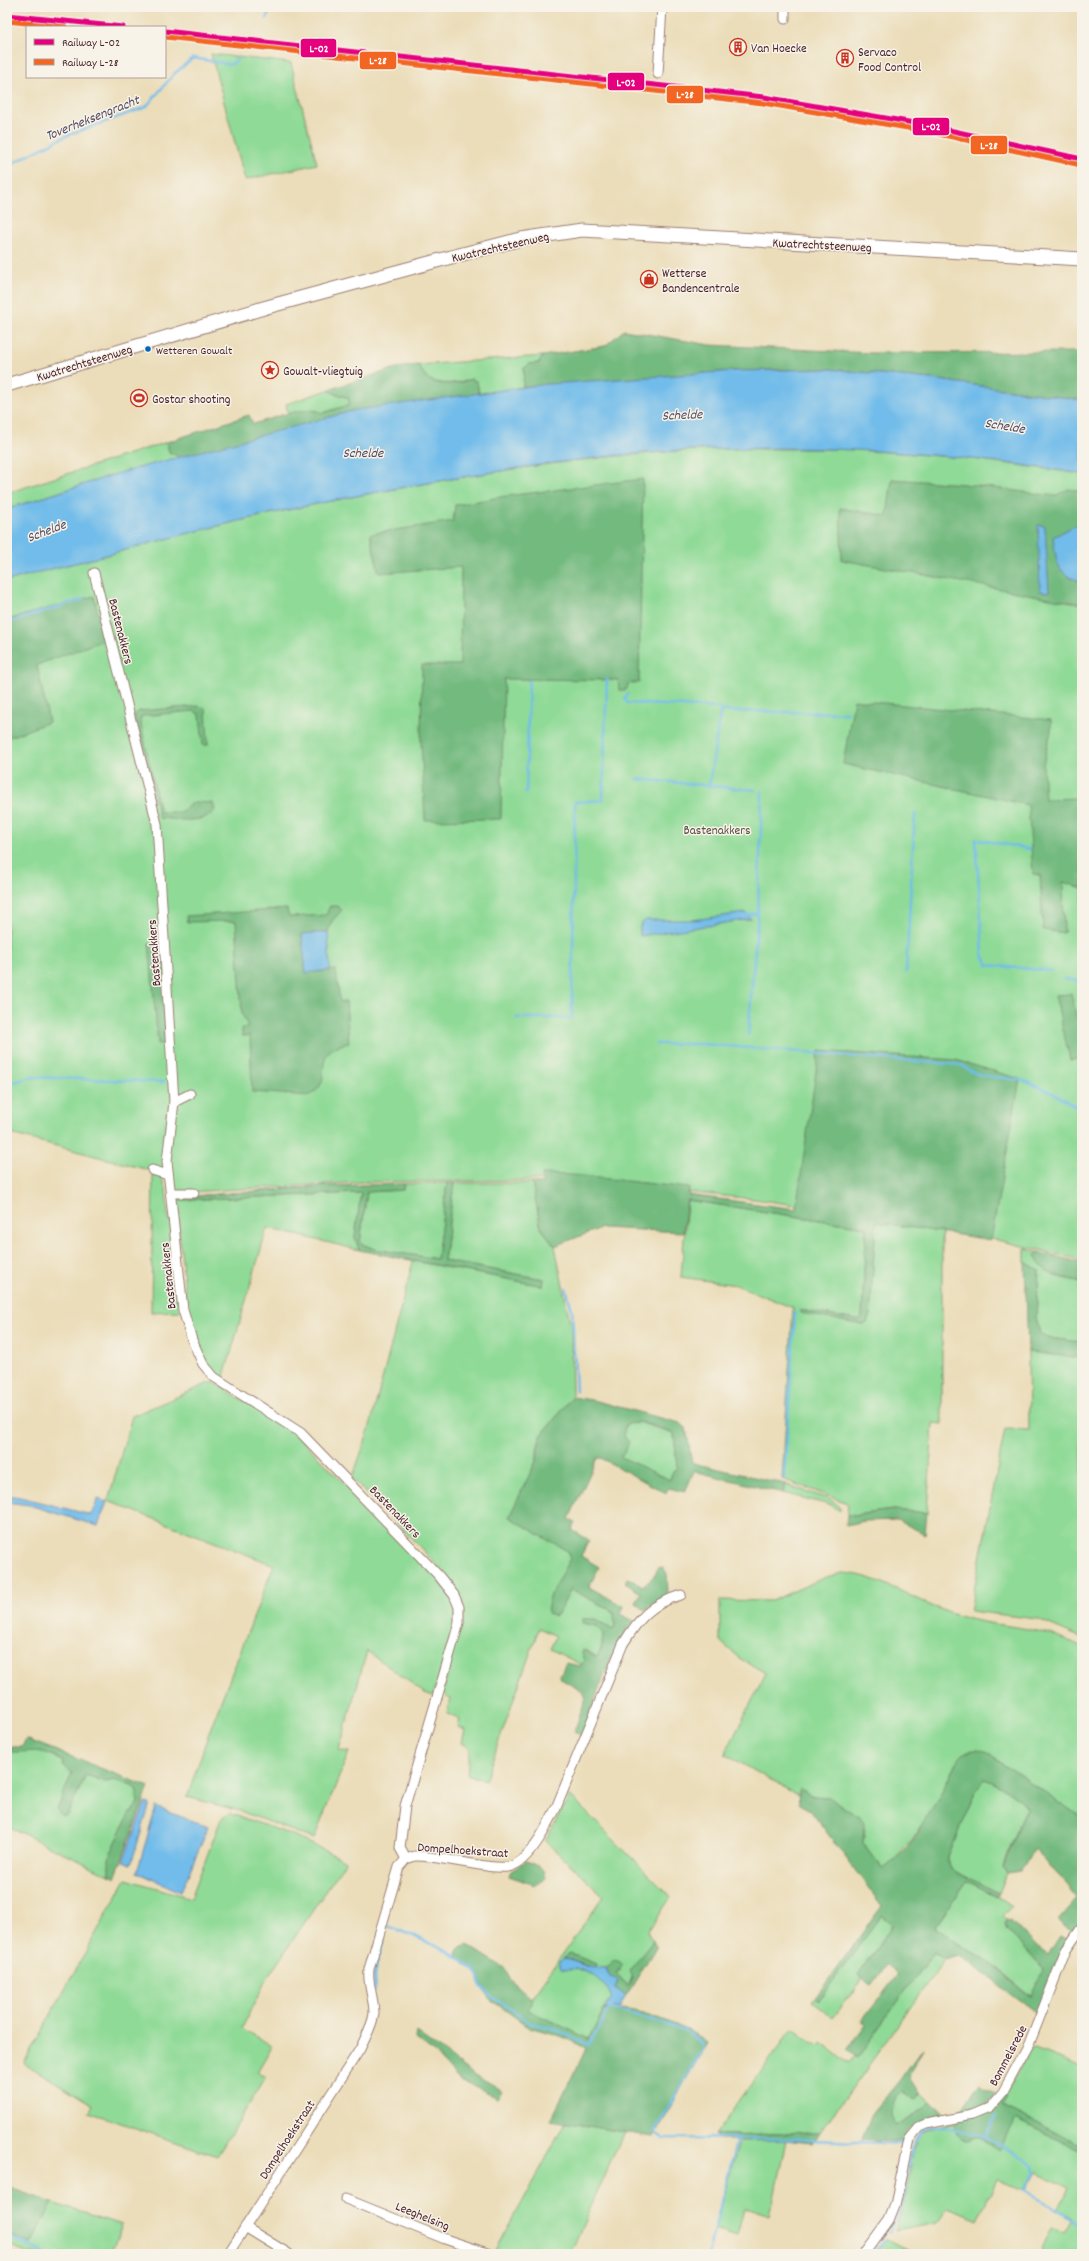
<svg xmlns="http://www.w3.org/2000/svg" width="1089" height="2261" font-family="Dekko,sans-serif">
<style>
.green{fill:#8fda96;stroke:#6c7c60}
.forest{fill:#73ba7f;stroke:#5e6c55;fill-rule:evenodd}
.water{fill:#71bcea;stroke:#5e6e8a}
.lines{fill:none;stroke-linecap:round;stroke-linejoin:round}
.stream{stroke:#71bcea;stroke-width:2.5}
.street-casing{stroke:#9a7e72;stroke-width:11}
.secondary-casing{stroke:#9a7e72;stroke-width:15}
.street{stroke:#fff;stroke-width:9}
.secondary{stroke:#fff;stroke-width:13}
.rail-1-casing{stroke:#f7f3e8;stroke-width:8}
.rail-2-casing{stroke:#f7f3e8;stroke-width:8}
.rail-1{stroke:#e5007d;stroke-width:5}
.rail-2{stroke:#f26522;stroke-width:5}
.bus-dot{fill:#0065bd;stroke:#f7f3e8;stroke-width:1.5}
.labels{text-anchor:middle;stroke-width:3;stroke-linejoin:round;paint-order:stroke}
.bus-label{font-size:12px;fill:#4a1f2b;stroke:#f7f3e8;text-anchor:start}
.poi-label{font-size:13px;fill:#4a1f2b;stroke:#f7f3e8;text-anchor:start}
.street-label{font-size:13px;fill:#4a1f2b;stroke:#f7f3e8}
.park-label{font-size:13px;fill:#5b4e46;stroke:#f7f3e8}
.water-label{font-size:14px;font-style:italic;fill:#564e64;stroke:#f7f3e8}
.line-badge{stroke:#f7f3e8;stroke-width:1.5}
.badge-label{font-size:11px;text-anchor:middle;font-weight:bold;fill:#fff}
</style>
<rect width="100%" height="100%" fill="#f7f3e8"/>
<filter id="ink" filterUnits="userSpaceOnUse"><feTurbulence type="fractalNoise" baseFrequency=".025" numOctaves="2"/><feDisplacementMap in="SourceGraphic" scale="8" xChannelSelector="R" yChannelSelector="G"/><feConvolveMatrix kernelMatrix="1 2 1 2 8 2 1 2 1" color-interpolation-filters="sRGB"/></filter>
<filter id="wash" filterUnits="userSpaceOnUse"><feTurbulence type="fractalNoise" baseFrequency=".012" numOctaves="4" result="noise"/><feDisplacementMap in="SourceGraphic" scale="16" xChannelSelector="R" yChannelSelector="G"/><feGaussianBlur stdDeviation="0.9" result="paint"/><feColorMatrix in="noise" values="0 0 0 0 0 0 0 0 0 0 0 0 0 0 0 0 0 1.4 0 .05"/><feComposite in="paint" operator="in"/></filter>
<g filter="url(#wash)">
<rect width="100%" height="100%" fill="#ebddb9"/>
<g class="green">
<path d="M211 54 291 63 317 164 245 180Z"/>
<path d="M543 356 539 363 530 364 524 368 523 387 479 394 477 382 471 379C460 383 442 386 430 380 425 377 421 370 418 365Z"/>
<path d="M328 390C335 395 342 394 349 399L350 405 322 413 313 409 288 415 286 404Z"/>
<path d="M167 442 169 452 182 458 119 473 7 509V493Z"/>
<path d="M727 449H847L967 458 1082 474V1260L997 1240 830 1210 754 1199 567 1180 363 1182 171 1193 168 1175 7 1133V581C42 570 78 563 114 553 218 524 317 502 423 484 524 466 625 452 727 449Z"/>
<path d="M153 1174 161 1177 166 1188 168 1216C172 1221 172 1230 172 1237 173 1262 176 1286 180 1311L151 1312Z"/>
<path d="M447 1183 437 1259 374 1249 364 1245 360 1242 367 1192 403 1190 404 1184Z"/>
<path d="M454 1183H532L541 1228 555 1246 571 1327 572 1397 541 1436 537 1449V1459L531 1473 559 1544 569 1552 571 1558 553 1593 557 1615 571 1589 614 1612 615 1626 613 1630 595 1619 586 1624 596 1626 603 1634 602 1646 597 1657 586 1650 582 1653 584 1661 582 1665 550 1649 556 1636 539 1628 485 1781 467 1774 470 1748 462 1743 465 1730 458 1727 460 1719 447 1713 450 1699 443 1693 463 1606C459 1580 375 1502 352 1479L369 1430 413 1261 543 1286 544 1279 444 1261Z"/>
<path d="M325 1186 183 1197 180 1200 361 1193 355 1237 359 1250 267 1228 223 1380 203 1360 187 1310 176 1203 179 1197Z"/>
<path d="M687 1200 866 1227 862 1318 856 1320 801 1310 800 1312 863 1325 870 1315 876 1222 942 1232V1424L933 1423 927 1513 893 1510 847 1516 848 1505 845 1502 782 1479 793 1308 736 1285 681 1277Z"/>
<path d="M1025 1249 1041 1253 1036 1255 1055 1276 1082 1282V1342L1047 1338 1040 1335 1036 1317 1039 1271 1025 1262Z"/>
<path d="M1028 1352 1082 1358V1638L1037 1619 970 1611 1005 1429 1029 1430Z"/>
<path d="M209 1383H215L291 1430 302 1440 440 1581 454 1602 456 1617 433 1696 425 1693 367 1651 339 1750 349 1752 314 1839 240 1811 187 1797 212 1724 274 1565 108 1501 132 1416Z"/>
<path d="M638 1422 674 1434 677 1467 672 1473 670 1480 620 1457 626 1450C624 1434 618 1424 638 1422Z"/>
<path d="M785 1484 831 1500 840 1507V1511L830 1505 783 1493Z"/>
<path d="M842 1573C878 1574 913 1600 947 1612 992 1630 1037 1622 1082 1647V1818L991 1755 956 1762C938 1805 918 1838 883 1869L863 1843 865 1830 860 1818 833 1800 798 1792 799 1796 725 1754 766 1673 739 1658 720 1641V1600L771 1601 826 1577Z"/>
<path d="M34 1750 45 1752 64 1762 63 1766 72 1773 57 1810 67 1815 86 1775 106 1782 114 1780 132 1786 137 1790 138 1802 133 1813 130 1812 109 1873 111 1876 7 1826V1752Z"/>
<path d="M984 1779C995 1782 1023 1798 1026 1809L1005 1860 1003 1868 1007 1873 999 1893 950 1869 948 1864V1856L976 1790Z"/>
<path d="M570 1796 671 1897 648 1931 653 1941 630 1971 632 1978 628 1986 616 1973 621 1970 609 1965 605 1968H595L596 1964 571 1954 564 1958 569 1970C586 1966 608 1982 612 1999L605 2006 590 2040 527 2010 532 2002 531 1998 604 1896 545 1841Z"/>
<path d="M229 1813 293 1835 346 1861 266 1980 242 2028 272 2046 257 2072 266 2077 217 2156 89 2112 93 2105 24 2063 126 1879 191 1898 221 1819Z"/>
<path d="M967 1881 997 1896 1012 1907 1003 1916 1008 1920 1005 1924 1007 1929 1043 1969 1032 1997 985 1959 969 1951 935 1927Z"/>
<path d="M882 1915 893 1924 858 1976 863 1979 833 2018 812 2002 815 1998 818 2001Z"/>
<path d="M933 1953 945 1959 820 2133 715 2135 793 2028 818 2046 821 2043 849 2064 855 2056 857 2058Z"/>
<path d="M1032 2048 1082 2067V2254H1040L1052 2228 1064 2233 1072 2218 1058 2210 1069 2188 1036 2172 1026 2190 997 2180 977 2220 949 2208 938 2223 895 2231 906 2194 913 2151 919 2138 924 2131 955 2122 970 2140 977 2137 986 2142 1015 2119 1079 2150 1080 2145 1002 2106 1007 2098 1004 2097Z"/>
<path d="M902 2091 914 2100 919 2093 931 2101 924 2109 899 2124H894L889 2114 897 2096Z"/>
<path d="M566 2122 624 2132 570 2254H503L495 2252Z"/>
<path d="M786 2140 770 2216 745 2208 738 2236 714 2229 739 2141Z"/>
<path d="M53 2203 122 2225 110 2254H53L48 2252 46 2254H29L7 2244V2234L31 2244Z"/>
<path d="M886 2239 920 2254H874Z"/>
</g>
<g class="forest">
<path d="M624 330 710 345 872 353 1080 352 1082 400 931 379 830 369 734 371 523 387 524 368 530 364 539 363 543 356 605 346Z"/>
<path d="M418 365C421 370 425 377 430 380 442 386 460 384 471 379L477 382 479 394 356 410 182 458 169 452 167 442 249 415 253 424C272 419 305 404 323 413L349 405V399C342 394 335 395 328 390L396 368Z"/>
<path d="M643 479 639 683H629L626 690H619L618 680 504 679 501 819 425 820 421 741 422 665H460L461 567 379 573 370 534 453 521 455 505 506 496Z"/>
<path d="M892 479 964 484 1055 496 1068 489 1082 491V604L842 560 840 508 887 516Z"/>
<path d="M94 596 104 640 37 665 49 722 7 738V620Z"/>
<path d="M854 700 1051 720V731L1043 765 1045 799 1082 798V888L1063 882 1064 933 1043 930 1040 875 1033 874 1028 805 843 764Z"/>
<path d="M199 706 206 709 208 745H203L200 715 194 711 142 716 140 720 160 812H180L194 802 213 803 215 810C203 825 177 819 159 818L134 715 139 711Z"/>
<path d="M330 906H337L342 910 332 921 328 932 302 934 306 972 336 970 340 1002H346L349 1043C305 1051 339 1080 309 1096L252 1092 250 1036H242V1028L248 1027 242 1014 236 921 187 922 186 916 287 909 289 917 326 915Z"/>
<path d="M149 944H163L168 1044H158Z"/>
<path d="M1071 994 1082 1038V1069L1079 1059 1070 1060 1055 995Z"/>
<path d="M819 1051 956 1060 1020 1079 991 1240 876 1222 870 1315 867 1323 863 1325 800 1313V1310L856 1320 862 1318 866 1227 687 1200 683 1232 601 1228 555 1246 541 1228 532 1183 542 1184V1174L573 1175 689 1188 688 1195 796 1209Z"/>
<path d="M447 1183H454L444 1261 544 1279 543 1286 359 1250 355 1237 361 1193 180 1200 183 1197 325 1186 404 1184 403 1190 367 1192 360 1242 364 1245 374 1249 437 1259Z"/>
<path d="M1041 1253 1082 1263V1282C1065 1278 1041 1275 1035 1255Z"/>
<path d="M1025 1262 1039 1270 1036 1317 1040 1334 1047 1338 1082 1342V1358L1028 1352Z"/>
<path d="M572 1397 592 1400 680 1423 686 1428 692 1463 785 1484 783 1493 694 1471 685 1492 668 1488 666 1493 601 1458H597L569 1519 575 1523 572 1530 589 1540 581 1556 599 1567 589 1587 623 1606 620 1614 634 1621C609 1654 596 1697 583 1736L574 1732 586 1698 583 1692 561 1679 560 1675 566 1663 580 1666 584 1661 582 1653 583 1650 597 1657 602 1646 603 1633 596 1626 582 1623V1619H595L613 1630 615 1626 614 1612 571 1589 557 1615 555 1616 548 1613C546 1595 563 1573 570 1558L569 1552 509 1517 537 1459 539 1442 541 1436ZM638 1422 658 1427 674 1434 677 1467 672 1473 670 1480 621 1457 626 1450 629 1441 624 1436 625 1426 628 1423Z"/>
<path d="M893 1510 927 1513 925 1534 897 1520 863 1521 846 1525 847 1516Z"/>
<path d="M663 1567 667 1574 668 1593 645 1610 636 1603 641 1593 625 1583 627 1578 643 1586 654 1577 658 1568Z"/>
<path d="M26 1739 149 1787 115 1878 109 1873V1857L130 1812 133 1813 138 1802 137 1790 132 1786 114 1780 106 1782 86 1775 67 1815 62 1816 57 1810 72 1773 63 1766 64 1762C41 1746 32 1753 7 1752V1747H22Z"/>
<path d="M972 1749H979L991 1755 1082 1818V1923L1072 1932 1058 1920 1077 1898 1053 1868 1035 1849 1020 1871 1007 1873 1003 1868 1026 1809C1023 1798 995 1782 984 1779L976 1790 948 1856V1864L950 1869 999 1893 997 1896 967 1881 935 1927 969 1951 985 1959 1031 1997 1043 1969 1007 1929 1005 1923 1011 1920 1038 1948 1048 1955 1060 1936 1067 1940 1054 1969 1038 2014 959 1955 945 1959 933 1953 857 2058 847 2050 866 2024 862 2021 898 1974 886 1965 871 1985 858 1976 893 1924 882 1915 818 2001 815 1998 882 1906 810 1810 799 1804 798 1791 800 1790 813 1796 829 1797 860 1818 864 1823 863 1843 883 1869 905 1850 918 1833 947 1782 956 1762 962 1754Z"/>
<path d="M526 1861C535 1864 545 1867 546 1878L535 1885 509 1876 511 1870Z"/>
<path d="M653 1941 656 1947 626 1996 615 1988 617 1980 610 1976 605 1968 614 1960 620 1962 623 1965 616 1973 628 1986 632 1978 629 1971Z"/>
<path d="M468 1945 504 1968 510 1979 531 1998 532 2002 528 2010 589 2039 604 2009C636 2006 681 2024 707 2043L653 2137 551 2120 586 2048 561 2036 529 2027 490 1999 481 1986 479 1977 474 1970 457 1958 458 1949Z"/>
<path d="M570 1954 596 1964 595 1968 564 1958Z"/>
<path d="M417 2033 474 2075 502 2091 497 2098 458 2079 434 2053 416 2039Z"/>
<path d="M922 2049 909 2077 919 2093 914 2100 902 2091 895 2100 890 2114 894 2124H899L924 2109 931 2101 946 2117C928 2119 909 2123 903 2142L862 2139 873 2112 899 2081Z"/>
<path d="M979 2083 997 2094 987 2105 965 2114 962 2110Z"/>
<path d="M1004 2097 1007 2098 1002 2106 1081 2145 1079 2150 1015 2119 1000 2150 979 2138C974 2137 971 2141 966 2141 959 2140 953 2128 955 2122Z"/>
<path d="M820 2133 812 2143 786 2140H719L715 2135Z"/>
<path d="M7 2187 53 2203 31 2244 7 2234Z"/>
</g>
<g class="water">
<path d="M830 369 931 379 1082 400V474C947 452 809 443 672 451 590 456 509 469 428 483 323 501 221 523 118 552 81 562 44 570 7 581V509L119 473 356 410 547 384 734 371Z"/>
<path d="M1082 522V581C1056 577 1056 559 1053 537Z"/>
<path d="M1038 525 1045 526 1049 592 1040 591Z"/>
<path d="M746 913 751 919 640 936V925L646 920H692Z"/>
<path d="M328 932 330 970 306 973 302 934Z"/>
<path d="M7 1495 20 1497 91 1515 98 1499 107 1502 98 1526 29 1505 7 1502Z"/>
<path d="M145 1803 150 1804 131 1864 123 1861Z"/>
<path d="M156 1807 208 1827 181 1892 137 1872Z"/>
<path d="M564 1958 586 1966 605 1968 610 1976 616 1978 618 1980 615 1988 626 1996 620 2007 604 2009 612 1999C608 1985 591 1971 576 1969 571 1969 566 1971 561 1969L559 1962Z"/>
</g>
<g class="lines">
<g class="stream">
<path d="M266 19 271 7"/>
<path d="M7 166 66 136 146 107 174 74 193 58 228 64H232L238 59"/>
<path d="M7 623 84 599"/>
<path d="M627 694 625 699 628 703 721 708 709 785"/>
<path d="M721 711 848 713"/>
<path d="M637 779 755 790"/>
<path d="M526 793 529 681"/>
<path d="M1029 849 976 839 983 955 988 965 1051 971"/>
<path d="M748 915 758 913"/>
<path d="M906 972 915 814"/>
<path d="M1064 979 1082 981"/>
<path d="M516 1018H572L575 802 603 800 607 679"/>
<path d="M748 1035 758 913 762 792"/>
<path d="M656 1044H702L962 1065C978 1081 1006 1075 1027 1082 1047 1089 1064 1099 1082 1110"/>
<path d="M11 1083 31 1077 164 1082"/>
<path d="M566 1288 572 1310 576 1391"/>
<path d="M784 1478 795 1313"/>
<path d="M388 1926C408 1934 471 1957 479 1977 480 1980 480 1984 481 1986L492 1997 534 2024 552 2028 589 2045 610 2008C630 2015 695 2027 703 2048L656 2128 654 2132 663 2138 791 2139 904 2144"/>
<path d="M375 1990 374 1975 384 1938"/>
<path d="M984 2138 996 2116"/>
<path d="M889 2232C895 2222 900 2210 903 2198 906 2182 909 2135 926 2128 936 2125 953 2128 962 2131 986 2137 1014 2149 1033 2166L1034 2173 1025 2189 1028 2193 1052 2206 1082 2227"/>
<path d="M7 2236 46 2254"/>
<path d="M708 2254 737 2138"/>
<path d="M872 2254 884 2240"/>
</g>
</g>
</g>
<g filter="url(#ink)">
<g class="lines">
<g class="street-casing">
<g id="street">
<path d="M785 19V7"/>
<path d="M658 74 662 7"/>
<path d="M94 573 157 824 174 1102 167 1161 183 1310 192 1340 203 1364 214 1377 301 1433 439 1576 454 1595 459 1607V1623L405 1806 400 1848 406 1859"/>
<path d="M174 1102 190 1094"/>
<path d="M152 1170 168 1175"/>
<path d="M171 1193H194"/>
<path d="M346 2199 445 2239 490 2254"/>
<path d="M245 2227 289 2254"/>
<path d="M228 2254 360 2049C365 2038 373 2025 374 2013 374 1998 367 1984 369 1969L399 1867 406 1859 415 1856C438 1855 495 1872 512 1866 530 1859 548 1825 556 1808L623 1644C639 1618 651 1604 681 1595"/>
<path d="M864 2254 889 2220 895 2205 909 2139 919 2127 926 2124 972 2115 989 2108 1003 2092 1030 2042 1066 1950 1082 1927"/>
</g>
</g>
<g class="secondary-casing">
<path id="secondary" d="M7 385 267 307 455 256 521 239 582 230 1082 259"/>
</g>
<use href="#street" class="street"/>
<use href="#secondary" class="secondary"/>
<g class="rail-1-casing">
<g id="rail-1">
<path d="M7 15 123 27"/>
<path d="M165 31 764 97 926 125 1082 159"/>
</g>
</g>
<g class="rail-2-casing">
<g id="rail-2">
<path d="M7 21 65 27"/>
<path d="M165 37 763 103 925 131 1081 165"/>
</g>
</g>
<use href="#rail-1" class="rail-1"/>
<use href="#rail-2" class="rail-2"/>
</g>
</g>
<defs>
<g id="building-ring" transform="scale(0.9)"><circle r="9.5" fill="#f7f3e8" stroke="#c8321e" stroke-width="1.5"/><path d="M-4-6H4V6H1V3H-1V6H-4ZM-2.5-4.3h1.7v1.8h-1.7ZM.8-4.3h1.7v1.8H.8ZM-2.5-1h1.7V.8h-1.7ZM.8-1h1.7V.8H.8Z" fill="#c8321e"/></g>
<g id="shop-ring" transform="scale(0.9)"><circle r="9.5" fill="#f7f3e8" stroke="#c8321e" stroke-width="1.5"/><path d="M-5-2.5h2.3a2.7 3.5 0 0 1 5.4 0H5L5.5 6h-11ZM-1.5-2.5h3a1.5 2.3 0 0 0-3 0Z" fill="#c8321e"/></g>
<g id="sight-ring" transform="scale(0.9)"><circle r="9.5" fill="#f7f3e8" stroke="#c8321e" stroke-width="1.5"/><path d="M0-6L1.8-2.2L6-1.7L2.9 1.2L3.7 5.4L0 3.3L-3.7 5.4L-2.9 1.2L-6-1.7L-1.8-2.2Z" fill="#c8321e"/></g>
<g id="stadium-ring" transform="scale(0.9)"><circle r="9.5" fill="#f7f3e8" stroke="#c8321e" stroke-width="1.5"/><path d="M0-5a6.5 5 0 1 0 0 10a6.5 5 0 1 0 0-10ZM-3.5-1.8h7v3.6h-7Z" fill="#c8321e"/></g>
</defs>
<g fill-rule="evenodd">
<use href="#building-ring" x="738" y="47"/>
<use href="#building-ring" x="845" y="58"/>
<use href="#shop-ring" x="649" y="279"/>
<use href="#sight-ring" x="270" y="370"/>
<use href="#stadium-ring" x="139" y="398"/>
</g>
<circle class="bus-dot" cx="148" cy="349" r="3.5"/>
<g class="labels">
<g class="bus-label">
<text x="156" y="354">Wetteren Gowalt</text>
</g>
<g class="poi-label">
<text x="751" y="52">Van Hoecke</text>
<text x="858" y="56">Servaco<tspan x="858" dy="15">Food Control</tspan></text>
<text x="662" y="277">Wetterse<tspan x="662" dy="15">Bandencentrale</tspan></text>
<text x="283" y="375">Gowalt-vliegtuig</text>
<text x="152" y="403">Gostar shooting</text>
</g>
<g class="street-label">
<text transform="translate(822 244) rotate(3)" y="5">Kwatrechtsteenweg</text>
<text transform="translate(500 246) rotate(-13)" y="5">Kwatrechtsteenweg</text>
<text transform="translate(84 362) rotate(-17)" y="5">Kwatrechtsteenweg</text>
<text transform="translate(122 631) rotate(76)" y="5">Bastenakkers</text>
<text transform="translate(153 953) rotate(-94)" y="5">Bastenakkers</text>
<text transform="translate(167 1276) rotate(-96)" y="5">Bastenakkers</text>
<text transform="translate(396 1511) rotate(46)" y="5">Bastenakkers</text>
<text transform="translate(463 1849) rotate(4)" y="5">Dompelhoekstraat</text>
<text transform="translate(1007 2055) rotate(-62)" y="5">Bommelsrede</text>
<text transform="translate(286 2139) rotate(-57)" y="5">Dompelhoekstraat</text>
<text transform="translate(423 2215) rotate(22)" y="5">Leeghelsing</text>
</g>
<g class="park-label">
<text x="717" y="834">Bastenakkers</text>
</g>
<g class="water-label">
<text transform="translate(92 117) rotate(-22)" y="5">Toverheksengracht</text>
<text transform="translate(682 414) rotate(-2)" y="5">Schelde</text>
<text transform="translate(1005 425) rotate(9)" y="5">Schelde</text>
<text x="363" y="457">Schelde</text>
<text transform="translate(46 530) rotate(-21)" y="5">Schelde</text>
</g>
</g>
<g class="line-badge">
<rect x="300" y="38" width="37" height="20" rx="4" fill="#e5007d"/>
<rect x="359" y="51" width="38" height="19" rx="4" fill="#f26522"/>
<rect x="607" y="72" width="38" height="19" rx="4" fill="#e5007d"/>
<rect x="666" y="85" width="38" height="19" rx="4" fill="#f26522"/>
<rect x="912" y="117" width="38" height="19" rx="4" fill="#e5007d"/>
<rect x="970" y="135" width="38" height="20" rx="4" fill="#f26522"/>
</g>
<g class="badge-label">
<text x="319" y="52">L-02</text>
<text x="378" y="64">L-28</text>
<text x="626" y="86">L-02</text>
<text x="685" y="98">L-28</text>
<text x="931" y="130">L-02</text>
<text x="989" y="149">L-28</text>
</g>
<rect width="1089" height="2261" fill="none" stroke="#f7f3e8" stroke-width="24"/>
<rect x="26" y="26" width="140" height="52" fill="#f7f3e8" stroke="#b29e9c"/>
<rect x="34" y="39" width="20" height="6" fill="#e5007d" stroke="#b29e9c"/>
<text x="62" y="46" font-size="12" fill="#4a1f2b">Railway L-02</text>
<rect x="34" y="59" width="20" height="6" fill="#f26522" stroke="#b29e9c"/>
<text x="62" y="66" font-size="12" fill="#4a1f2b">Railway L-28</text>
</svg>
